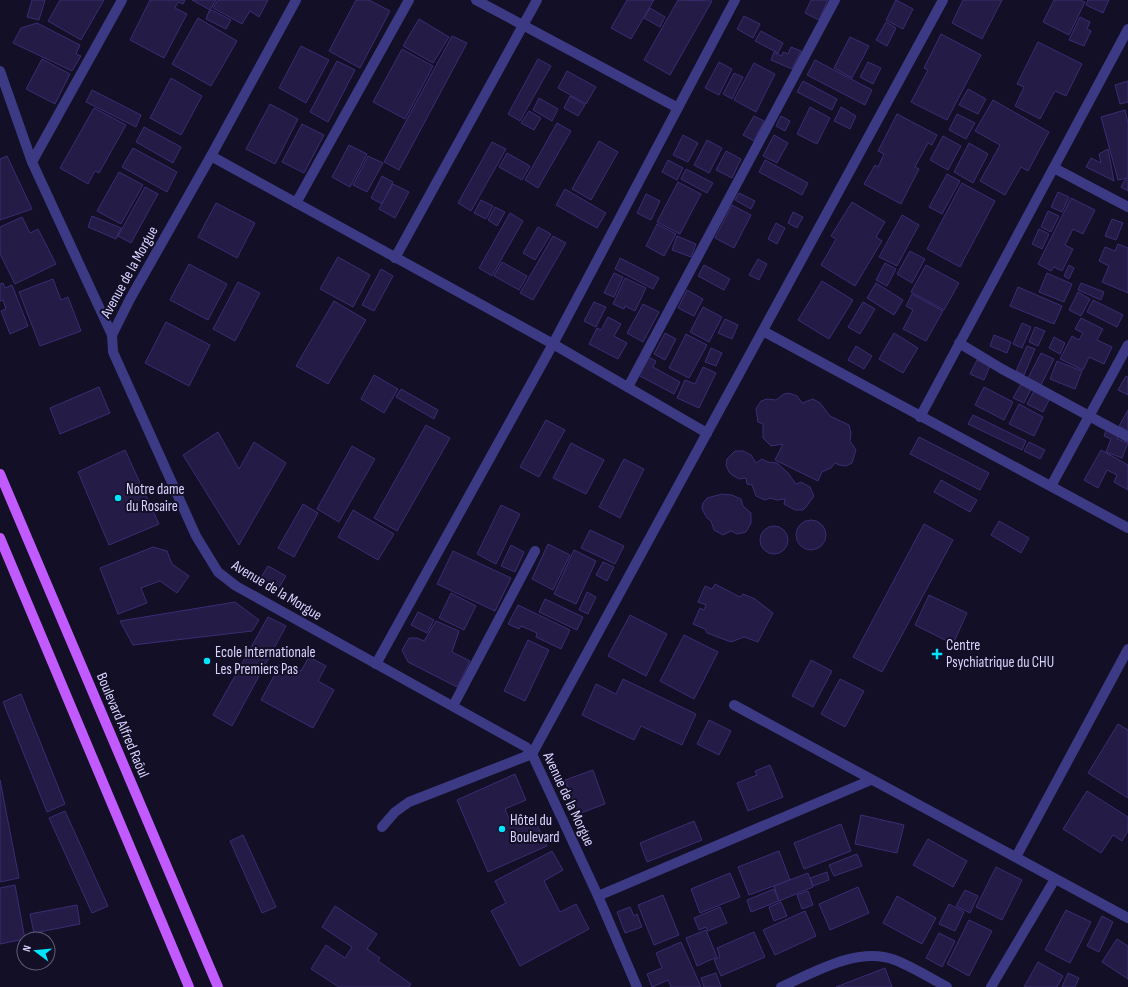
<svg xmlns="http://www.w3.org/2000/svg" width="1128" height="987" font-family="'Sofia Sans Condensed',sans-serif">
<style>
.building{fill:#241b47;stroke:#3b2d73}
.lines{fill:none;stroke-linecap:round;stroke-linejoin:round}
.service{stroke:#3d3a85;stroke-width:10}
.minor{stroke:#3d3a85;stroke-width:10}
.primary{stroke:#c25bff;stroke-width:10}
.poi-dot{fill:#00e5ff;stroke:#130f26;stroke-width:1.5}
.labels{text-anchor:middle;stroke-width:4;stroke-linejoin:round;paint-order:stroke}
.street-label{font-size:15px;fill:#d9d4ff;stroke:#130f26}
.poi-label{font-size:15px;fill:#d9d4ff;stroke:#130f26;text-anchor:start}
</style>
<rect width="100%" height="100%" fill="#130f26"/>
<g class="building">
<path d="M32 0H45L39 20 27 17Z"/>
<path d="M60 0H104L81 40 48 21Z"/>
<path d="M150 0H185L183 4 178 2 175 8 187 14 164 58 130 40Z"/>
<path d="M192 0H216L210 10Z"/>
<path d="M218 0H268L259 17 250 11 242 24 213 8Z"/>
<path d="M356 0H369L390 11 360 68 329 51Z"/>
<path d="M627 0H654L631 39 611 28Z"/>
<path d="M678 0 712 1 670 75 644 60Z"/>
<path d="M811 0H828L819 20 805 13Z"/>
<path d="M896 0 913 9 903 29 886 20Z"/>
<path d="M963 0H1002L982 39 952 23Z"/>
<path d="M1054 0H1080L1085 2 1069 35 1043 22Z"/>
<path d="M1088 0H1109L1103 13 1086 5Z"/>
<path d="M650 8 665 17 660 27 644 18Z"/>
<path d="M212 10 231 20 226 29 206 19 209 11Z"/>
<path d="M744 16 760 24 753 38 737 29Z"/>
<path d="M1080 17 1090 22 1087 29 1091 31 1084 46 1069 40Z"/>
<path d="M198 18 237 41 211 86 172 64Z"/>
<path d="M419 19 449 37 433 63 403 46Z"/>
<path d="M886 22 896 28 887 46 876 40Z"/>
<path d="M37 23 80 45 76 54 81 56 72 71 13 43 21 28Z"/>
<path d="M761 31 783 43 778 53 755 41Z"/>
<path d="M941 34 981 55 947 120 911 102 928 70 924 68Z"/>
<path d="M452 36 467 43 399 170 384 162Z"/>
<path d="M850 37 869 46 852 78 834 68Z"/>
<path d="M1038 42 1082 64 1066 96 1055 91 1040 119 1015 106 1024 87 1017 84Z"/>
<path d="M301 46 329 60 306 103 279 88Z"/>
<path d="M791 47 801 51 792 69 771 60 774 52 782 56 783 52 788 54Z"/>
<path d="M402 49 433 66 405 119 373 102Z"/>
<path d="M42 59 70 74 55 104 26 89Z"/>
<path d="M538 59 551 66 520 121 508 114Z"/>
<path d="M815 60 872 90 865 105 807 75Z"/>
<path d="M337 61 355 70 328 122 310 112Z"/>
<path d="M719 62 732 69 719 95 705 88Z"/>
<path d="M868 62 881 68 873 84 860 77Z"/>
<path d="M754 63 775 74 756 112 734 100Z"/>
<path d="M567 71 596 87 586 104 558 88Z"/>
<path d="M734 73 743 77 732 99 723 94Z"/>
<path d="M171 78 202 96 181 135 150 118Z"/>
<path d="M803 81 837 99 832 110 797 92Z"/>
<path d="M1128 81V102L1120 104 1115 85Z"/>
<path d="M968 89 986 99 978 114 959 105Z"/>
<path d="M92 90 141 115 136 127 86 102Z"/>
<path d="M570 96 585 105 578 116 564 108Z"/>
<path d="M539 98 558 109 552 121 533 110Z"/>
<path d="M993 100 1049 132 1028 171 1021 167 1005 195 980 181 1000 145 975 131Z"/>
<path d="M270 104 298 119 275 164 246 149Z"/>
<path d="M810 107 830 118 817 144 797 134Z"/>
<path d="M841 107 856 116 850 129 834 121Z"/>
<path d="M94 108 126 125 99 173 95 171 88 184 60 168Z"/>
<path d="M1125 110 1128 123V178L1118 180 1101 117Z"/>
<path d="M529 111 541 118 534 130 521 123Z"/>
<path d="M897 114 937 135 932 145 928 143 915 167 919 169 901 204 864 184 875 165 878 167 884 154 878 151Z"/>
<path d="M957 114 975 123 966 139 949 130Z"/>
<path d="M754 116 764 121 754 141 743 135Z"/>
<path d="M781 116 790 121 785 131 776 126Z"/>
<path d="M557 123 571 131 538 188 525 180Z"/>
<path d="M302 124 324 135 304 173 282 162Z"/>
<path d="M144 127 181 147 173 163 136 142Z"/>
<path d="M683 135 698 143 688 162 673 155Z"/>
<path d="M774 135 788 143 777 163 763 156Z"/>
<path d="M943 136 961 146 948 170 930 160Z"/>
<path d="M707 140 722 148 709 173 694 165Z"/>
<path d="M599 141 618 152 591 200 572 189Z"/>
<path d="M492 142 506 149 471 211 458 203Z"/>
<path d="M969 143 988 154 973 183 954 172Z"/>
<path d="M349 145 367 154 350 187 332 177Z"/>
<path d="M133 148 177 172 167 192 122 167Z"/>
<path d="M1108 149 1114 181 1086 167 1091 158 1101 163 1099 154Z"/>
<path d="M726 151 741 159 732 178 716 170Z"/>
<path d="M507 153 530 166 522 180 499 167Z"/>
<path d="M7 156 32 209 0 220V159Z"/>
<path d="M368 156 383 163 367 192 353 185Z"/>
<path d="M668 160 683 168 677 180 662 172Z"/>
<path d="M765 160 808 183 802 195 759 172Z"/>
<path d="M686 169 713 183 707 193 681 179Z"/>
<path d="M119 172 143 185 121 224 97 211Z"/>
<path d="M947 174 960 181 942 214 929 207Z"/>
<path d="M382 176 393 182 382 204 371 198Z"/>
<path d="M1125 180H1128V191L1121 187Z"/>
<path d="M678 182 701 194 680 234 657 222Z"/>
<path d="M962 183 995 201 960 267 927 249Z"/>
<path d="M393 184 409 192 395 218 379 209Z"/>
<path d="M145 187 158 194 131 243 118 236Z"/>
<path d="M565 189 606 213 597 228 556 205Z"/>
<path d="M1058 192 1069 197 1062 212 1051 207Z"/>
<path d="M739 193 755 201 751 209 735 200Z"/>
<path d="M646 194 660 201 651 220 637 213Z"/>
<path d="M1071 198 1095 210 1083 234 1073 229 1065 245 1073 249 1062 271 1054 267 1051 271 1038 264Z"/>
<path d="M481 200 493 206 486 219 474 213Z"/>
<path d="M852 202 885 222 876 237 882 241 855 286 821 265 836 239 831 236Z"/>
<path d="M216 203 255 223 237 258 198 237Z"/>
<path d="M732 205 751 215 734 248 715 238Z"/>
<path d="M495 207 505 212 497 226 488 220Z"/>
<path d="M1048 211 1059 216 1051 232 1041 227Z"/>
<path d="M793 212 803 217 797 228 788 223Z"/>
<path d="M510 213 523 221 492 276 479 268Z"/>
<path d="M902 215 919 225 897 266 879 257Z"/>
<path d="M92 216 121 228 116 239 88 227Z"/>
<path d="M22 217 30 233 38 229 56 264 15 284 0 254V227Z"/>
<path d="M1112 219 1123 223 1116 240 1105 236Z"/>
<path d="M776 223 785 228 777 244 768 239Z"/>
<path d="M657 224 676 234 664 256 646 246Z"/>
<path d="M538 227 551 234 535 260 523 253Z"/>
<path d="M1039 229 1049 234 1042 249 1032 244Z"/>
<path d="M553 236 566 243 533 300 520 293Z"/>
<path d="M677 236 696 244 691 257 672 250Z"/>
<path d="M1118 244 1128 248V293L1102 282 1109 266 1099 261 1105 247 1115 251Z"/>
<path d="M910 251 925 259 912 283 897 274Z"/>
<path d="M338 257 370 275 353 307 320 289Z"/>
<path d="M620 258 659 278 653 289 615 269Z"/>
<path d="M758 259 767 264 759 280 749 275Z"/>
<path d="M502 262 527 276 519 290 494 276Z"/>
<path d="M885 263 896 269 887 286 876 280Z"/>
<path d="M189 264 227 284 208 320 170 300Z"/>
<path d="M704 265 730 279 724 290 698 276Z"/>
<path d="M926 265 959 283 944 310 911 292Z"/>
<path d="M1069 265 1074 268 1069 279 1064 276Z"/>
<path d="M381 269 393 276 374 311 362 305Z"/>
<path d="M614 273 623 277 614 297 604 293Z"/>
<path d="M1047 273 1072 284 1064 302 1039 292Z"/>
<path d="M625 278 646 288 635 311 625 306 624 309 613 304Z"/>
<path d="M53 279 61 300 68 297 81 331 40 346 19 292Z"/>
<path d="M822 281 853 300 829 339 798 320Z"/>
<path d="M238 282 260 293 235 341 213 329Z"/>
<path d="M3 283 5 288 12 285 28 326 10 334 1 311 6 309 3 300 0 301V284Z"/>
<path d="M876 283 903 300 894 315 867 298Z"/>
<path d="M1081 283 1104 292 1101 300 1078 290Z"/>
<path d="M1018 287 1062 306 1054 324 1010 306Z"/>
<path d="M687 290 703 299 694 316 678 308Z"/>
<path d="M1078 292 1090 299 1081 316 1069 310Z"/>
<path d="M912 294 943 311 926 341 903 329 913 310 906 306Z"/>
<path d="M1093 300 1123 315 1117 327 1087 312Z"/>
<path d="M334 301 366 320 328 384 296 366Z"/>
<path d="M594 302 606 307 596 327 584 321Z"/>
<path d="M863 302 875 309 860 334 848 327Z"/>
<path d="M643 304 659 312 643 342 627 333Z"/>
<path d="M703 307 722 317 709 342 690 332Z"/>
<path d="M608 317 621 324 614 336 627 343 618 359 589 344 597 328 601 330Z"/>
<path d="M1081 318 1103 329 1097 340 1112 347 1104 364 1089 357 1083 370 1060 359 1072 336 1079 340 1083 333 1075 329Z"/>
<path d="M725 319 738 325 732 339 718 333Z"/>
<path d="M166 322 210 345 189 386 145 363Z"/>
<path d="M1022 323 1031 327 1022 348 1013 344Z"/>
<path d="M1035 327 1045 331 1038 346 1029 342Z"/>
<path d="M665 333 676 339 665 360 654 354Z"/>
<path d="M894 333 918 348 903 373 879 359Z"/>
<path d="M686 334 707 345 689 378 669 368Z"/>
<path d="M994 335 1011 342 1007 353 990 346Z"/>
<path d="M1054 337 1065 343 1060 354 1049 348Z"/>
<path d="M856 346 872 356 864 369 848 360Z"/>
<path d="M1027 346 1035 349 1024 375 1016 371Z"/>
<path d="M711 348 722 353 716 366 705 362Z"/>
<path d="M1041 353 1054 359 1041 385 1028 378Z"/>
<path d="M648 357 656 361 653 367 680 382 674 394 638 375Z"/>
<path d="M977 360 990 366 984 380 970 374Z"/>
<path d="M1057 361 1082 371 1075 389 1050 379Z"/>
<path d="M703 367 716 373 699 408 677 398 685 380 695 384Z"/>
<path d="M374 375 398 389 384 413 361 399Z"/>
<path d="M1126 376 1128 377V395L1118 390Z"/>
<path d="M1021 384 1031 389 1024 403 1013 398Z"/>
<path d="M99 387 110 413 60 434 50 408Z"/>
<path d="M984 387 1013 402 1004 420 975 405Z"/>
<path d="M401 389 438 410 434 419 396 397Z"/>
<path d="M1035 389 1051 396 1043 412 1027 404Z"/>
<path d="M789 393 797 396 802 403 813 399 820 403 830 416 849 425 851 433 850 441 856 450 852 463 846 466 839 465 835 463 831 468 822 472 818 481 775 460 783 444 771 446 763 438V424L758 422 756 409 761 401 767 399 776 400 784 394Z"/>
<path d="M1019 404 1043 417 1034 436 1009 424Z"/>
<path d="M1128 410V431L1119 426Z"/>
<path d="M973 415 1026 441 1022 450 968 424Z"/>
<path d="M546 420 565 430 539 477 520 467Z"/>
<path d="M426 425 450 438 397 531 374 518Z"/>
<path d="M1107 428 1119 433 1117 439 1128 443 1122 458 1106 452 1111 439 1104 436Z"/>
<path d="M218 432 239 469 254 442 286 463 239 545 183 455Z"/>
<path d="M919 437 989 473 980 490 910 454Z"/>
<path d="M1029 442 1045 450 1040 459 1024 451Z"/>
<path d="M571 443 604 460 586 494 553 478Z"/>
<path d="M352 446 375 459 339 522 317 509Z"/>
<path d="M125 450 159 524 109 545 78 472Z"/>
<path d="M1101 450 1128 465V490L1114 482 1117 475 1107 470 1098 488 1084 480Z"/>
<path d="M735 451H743L751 455 756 463 762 459 768 462 777 463 788 473 796 484 801 482 810 487 814 496 806 507 803 510H795L784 504 785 499 777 500 770 498 765 500 756 496 752 485 747 484 746 478 739 479 732 475 729 472 726 465 727 459Z"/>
<path d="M624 459 644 469 620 518 599 507Z"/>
<path d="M941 480 977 500 970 512 934 492Z"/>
<path d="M722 494 732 495 741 499 743 506 751 513V523L746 532 737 534 731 531 723 535 714 530 711 521 707 518 702 509 703 503 707 498Z"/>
<path d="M303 504 318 513 294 557 278 548Z"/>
<path d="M501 505 520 514 496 564 477 554Z"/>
<path d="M353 510 394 534 378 560 338 537Z"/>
<circle cx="811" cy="535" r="15"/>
<path d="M999 521 1029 538 1021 553 991 535Z"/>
<path d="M924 524 953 540 882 672 853 657Z"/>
<circle cx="774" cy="540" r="14"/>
<path d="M590 530 624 546 615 564 581 548Z"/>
<path d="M548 544 570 555 553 590 532 579Z"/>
<path d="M511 545 524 552 515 572 501 566Z"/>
<path d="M153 547 167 551 172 564 189 576 177 593 160 581 141 588 147 603 118 614 100 568Z"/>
<path d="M574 550 596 561 576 604 554 594Z"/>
<path d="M453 551 511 578 495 611 437 584Z"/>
<path d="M603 562 614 567 607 581 596 575Z"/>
<path d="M268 566 286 576 278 589 260 579Z"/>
<path d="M715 584 740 597 743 594 755 599 773 613 758 642 744 637 731 642 707 633 705 629 693 624 700 608 704 610 706 605 698 602 705 586 712 589Z"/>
<path d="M587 592 596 597 588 614 579 610Z"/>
<path d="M451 593 476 606 464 630 439 618Z"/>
<path d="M929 595 967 613 953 644 915 625Z"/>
<path d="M545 599 583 617 577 630 539 612Z"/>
<path d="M235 602 259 620 252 631 133 645 120 621Z"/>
<path d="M518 605 570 630 561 649 536 637 537 633 521 626 519 629 508 624Z"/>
<path d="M418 612 434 620 427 633 411 625Z"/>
<path d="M630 615 667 634 646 676 608 656Z"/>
<path d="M268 617 286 626 232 726 213 715Z"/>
<path d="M436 621 459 631 452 652 470 661 457 687 408 662 402 650 409 638H417L424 641Z"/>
<path d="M684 635 718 652 694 699 660 681Z"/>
<path d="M528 640 549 650 525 701 504 691Z"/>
<path d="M309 657 326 666 318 681 334 690 313 728 261 700 282 661 301 671Z"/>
<path d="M811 660 832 671 813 707 792 696Z"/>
<path d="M623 679 696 714 682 745 641 726 634 740 582 715 596 684 616 694Z"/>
<path d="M840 679 864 691 845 727 821 714Z"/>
<path d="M21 694 65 804 47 812 3 702Z"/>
<path d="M709 720 731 731 719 755 697 744Z"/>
<path d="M1118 724 1128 730V798L1088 773Z"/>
<path d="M770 765 783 797 748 811 737 783 757 775 755 771Z"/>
<path d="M593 770 605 804 578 814 565 780Z"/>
<path d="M515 774 526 800 505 809 512 826 533 816 547 846 488 872 457 800Z"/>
<path d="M0 780 19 878 0 882Z"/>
<path d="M1087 791 1128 817V831L1122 841 1113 835 1101 853 1063 829Z"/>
<path d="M65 811 108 906 92 913 49 818Z"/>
<path d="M861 815 904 825 897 853 855 844Z"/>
<path d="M694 821 702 840 647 862 640 843Z"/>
<path d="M841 824 851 851 804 869 794 843Z"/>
<path d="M243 835 276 907 262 913 230 841Z"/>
<path d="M928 839 967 861 953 887 913 865Z"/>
<path d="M552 851 563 870 544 881 560 912 576 904 589 929 520 966 491 911 506 903 495 881Z"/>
<path d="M779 851 790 880 749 895 738 867Z"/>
<path d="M857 854 862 866 834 876 829 865Z"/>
<path d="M996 867 1022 880 1002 920 976 907Z"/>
<path d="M827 872 829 880 813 886 810 878Z"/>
<path d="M730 873 740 897 700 913 691 889Z"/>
<path d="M808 873 813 887 779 901 774 886Z"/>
<path d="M15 885 25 939 0 944V888Z"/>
<path d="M858 887 869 913 830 930 819 904Z"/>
<path d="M774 889 779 901 751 912 747 900Z"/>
<path d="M965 890 978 896 970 913 956 906Z"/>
<path d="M808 891 813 905 802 909 797 895Z"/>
<path d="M663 895 679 935 654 945 638 905Z"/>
<path d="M897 896 936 918 922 944 883 923Z"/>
<path d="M781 902 787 916 774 921 769 907Z"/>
<path d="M949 904 964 912 955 931 939 924Z"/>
<path d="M77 905 80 924 34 933 30 914Z"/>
<path d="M335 906 377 934 367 949 380 958 378 961 411 984 409 987H339L311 969 326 945 345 958 352 947 322 927Z"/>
<path d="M630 907 634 916 637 914 642 927 625 933 617 912Z"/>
<path d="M720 907 727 923 708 931 706 927 699 930 694 918Z"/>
<path d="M1066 910 1091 922 1070 963 1045 950Z"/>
<path d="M805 911 816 936 775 955 763 930Z"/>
<path d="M1102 916 1113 922 1099 952 1087 946Z"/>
<path d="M969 920 992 931 969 976 947 964Z"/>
<path d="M706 930 717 957 697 966 686 938Z"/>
<path d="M754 932 765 957 721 976 714 960 720 957 717 948Z"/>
<path d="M939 933 955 941 942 967 926 958Z"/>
<path d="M1117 939 1128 946V979L1102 962Z"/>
<path d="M681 942 701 987H671L668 980 652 987 647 974 662 968 656 953Z"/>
<path d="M1038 962 1063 976 1057 987H1024Z"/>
<path d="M885 968 892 987H836Z"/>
<path d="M716 973 721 987H704L701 978Z"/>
<path d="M1068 973 1079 978 1075 987H1062Z"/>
</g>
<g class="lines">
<g class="service">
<path d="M296 203 409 0"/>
<path d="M628 387 835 0"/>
<path d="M453 706 535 551"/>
<path d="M382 827 395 812 409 802 532 754"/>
</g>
<g class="minor">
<path d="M296 0 211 156 130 299 112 335 113 352 196 536 218 572 236 586 526 747 532 754 598 896 637 987"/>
<path d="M476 0 678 108"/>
<path d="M0 71 32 162 112 335"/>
<path d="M211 156 553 344 707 433"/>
<path d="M32 162 122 0"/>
<path d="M1054 168 1128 207"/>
<path d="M395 258 537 0"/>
<path d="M763 331 1128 528"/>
<path d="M959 343 1002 369 1128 437"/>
<path d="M920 417 1128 29"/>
<path d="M1051 486 1128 345"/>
<path d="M376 664 553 344 735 0"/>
<path d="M734 705 1128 918"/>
<path d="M532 754 943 0"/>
<path d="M1016 857 1128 649"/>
<path d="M598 896 871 780"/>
<path d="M781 987C815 972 858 946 895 960 913 967 930 978 947 987"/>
<path d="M991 987 1055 879"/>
</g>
<g class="primary">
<path d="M0 474 218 987"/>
<path d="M0 538 189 987"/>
</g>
</g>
<g class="poi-dot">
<circle cx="118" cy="498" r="4"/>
<path d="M935 648h4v4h4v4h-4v4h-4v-4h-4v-4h4z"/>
<circle cx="207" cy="661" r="4"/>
<circle cx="502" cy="829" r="4"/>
</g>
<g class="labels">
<g class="street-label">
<text transform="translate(129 272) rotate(-61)" y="5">Avenue de la Morgue</text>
<text transform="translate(277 590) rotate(31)" y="5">Avenue de la Morgue</text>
<text transform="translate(123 725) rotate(67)" y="5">Boulevard Alfred Raôul</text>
<text transform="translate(569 799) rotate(65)" y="5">Avenue de la Morgue</text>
</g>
<g class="poi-label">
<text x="126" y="494">Notre dame<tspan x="126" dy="17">du Rosaire</tspan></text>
<text x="946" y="650">Centre<tspan x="946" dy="17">Psychiatrique du CHU</tspan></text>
<text x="215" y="657">Ecole Internationale<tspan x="215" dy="17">Les Premiers Pas</tspan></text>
<text x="510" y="825">Hôtel du<tspan x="510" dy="17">Boulevard</tspan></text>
</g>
</g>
<g transform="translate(36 951) rotate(286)"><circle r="19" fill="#130f26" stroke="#625e7d"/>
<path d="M0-3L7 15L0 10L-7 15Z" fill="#00e5ff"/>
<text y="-6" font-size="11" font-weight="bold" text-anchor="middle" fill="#d9d4ff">N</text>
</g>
</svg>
